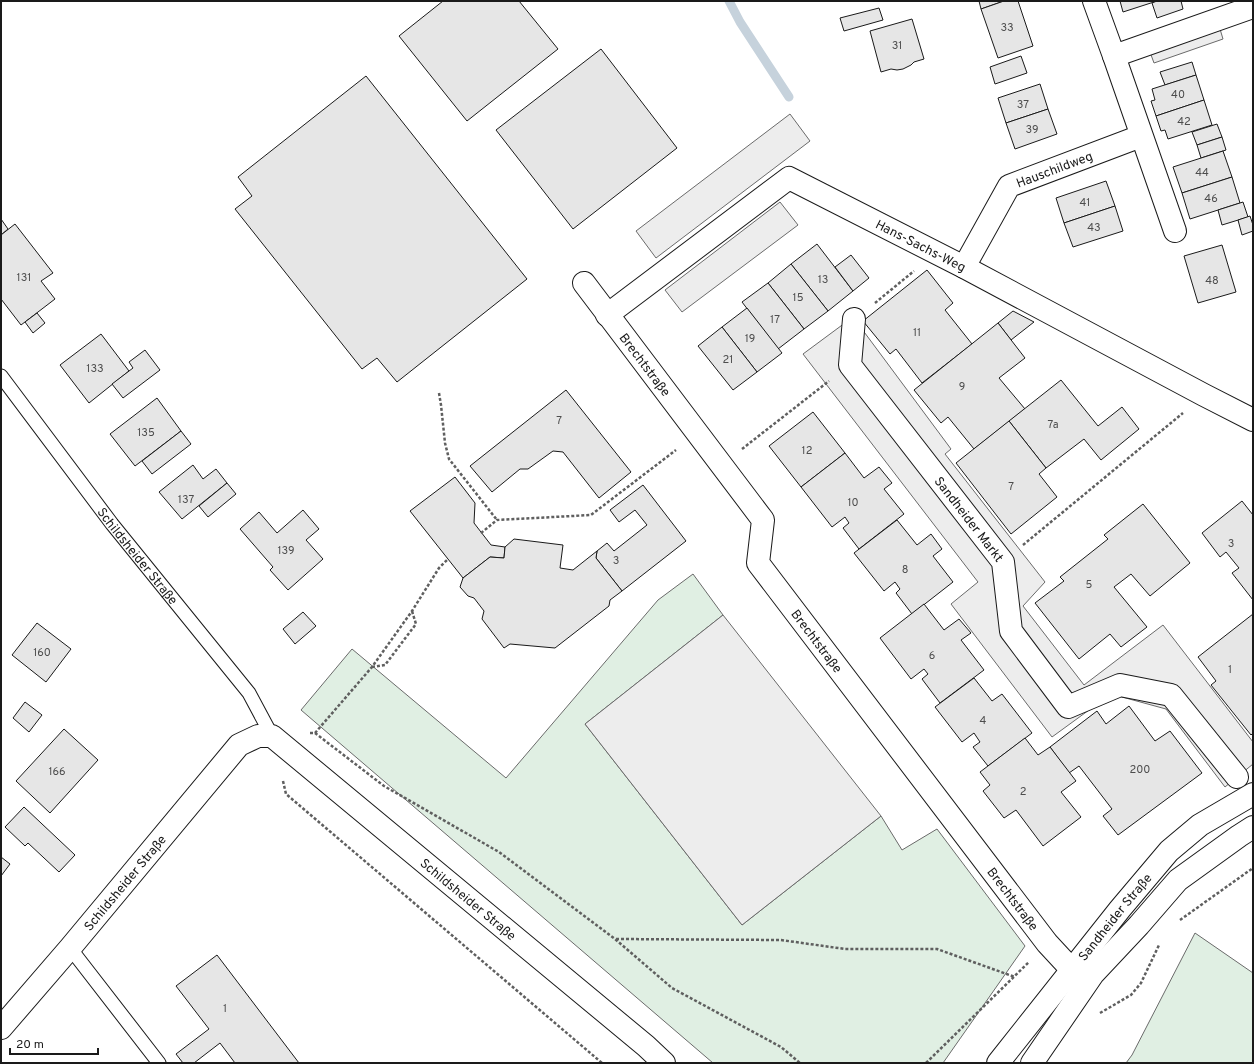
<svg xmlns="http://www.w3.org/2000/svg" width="1254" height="1064" font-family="Overpass,sans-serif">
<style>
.green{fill:#e0efe3;stroke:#6a6a6a}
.parking{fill:#ededed;stroke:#6a6a6a}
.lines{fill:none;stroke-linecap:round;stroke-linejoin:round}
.stream{stroke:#c6d2dc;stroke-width:9}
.building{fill:#e6e6e6;stroke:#1a1a1a}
.lane-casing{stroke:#1a1a1a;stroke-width:15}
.street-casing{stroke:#1a1a1a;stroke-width:24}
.secondary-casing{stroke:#1a1a1a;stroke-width:24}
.path{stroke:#5f5f5f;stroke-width:2.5;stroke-dasharray:3 2;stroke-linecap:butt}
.lane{stroke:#fff;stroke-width:13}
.street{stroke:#fff;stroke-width:22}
.secondary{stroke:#fff;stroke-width:22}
.labels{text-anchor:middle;stroke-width:3;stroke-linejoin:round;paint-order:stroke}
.number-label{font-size:11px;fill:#4d4d4d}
.street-label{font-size:13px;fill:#1a1a1a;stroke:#fff}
</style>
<rect width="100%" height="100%" fill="#fff"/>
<g class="green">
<path d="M693 574 723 615 585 724 742 925 881 816 902 850 937 829 1025 946 943 1063H713L301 710 352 649 506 778 658 600Z"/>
<path d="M1195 933 1253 973V1063H1126L1132 1055Z"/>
</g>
<g class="parking">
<path d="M1220 29 1223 39 1154 63 1150 52Z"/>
<path d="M790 114 810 141 656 258 636 231Z"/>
<path d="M780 202 798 225 682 312 665 290Z"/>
<path d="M853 317 951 449 945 454 1045 582 1023 606 1084 685 1163 625 1253 742V764L1225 787 1166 709 1111 694 1052 737 951 604 978 582 803 354Z"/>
<path d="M723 615 881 816 742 925 585 724Z"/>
</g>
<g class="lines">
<path class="stream" d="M729 1 740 22 789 97"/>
</g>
<g class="building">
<path d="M443 1H519L558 49 467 121 399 36Z"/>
<path d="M979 1H1004L981 9Z"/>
<path d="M1004 1H1018L1033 46 998 58 981 9Z"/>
<path d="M1120 1H1157L1123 12Z"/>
<path d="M1157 1H1181L1183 9 1157 18 1152 3Z"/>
<path d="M879 8 883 20 844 31 840 18Z"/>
<path d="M912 19 924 59 914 62 911 65 903 69 897 70 891 69 881 72 870 31Z"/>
<path d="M601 49 677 148 573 229 496 130Z"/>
<path d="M1021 56 1027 73 995 84 990 67Z"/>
<path d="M1192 62 1196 75 1165 85 1160 72Z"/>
<path d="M1196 75 1204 100 1156 116 1151 101 1155 100 1152 89Z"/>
<path d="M366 76 527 279 397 382 377 358 362 369 235 209 252 196 238 177Z"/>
<path d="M1040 84 1048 109 1006 123 998 98Z"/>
<path d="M1204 100 1212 125 1168 139 1165 130 1161 131 1156 116Z"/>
<path d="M1048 109 1057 134 1015 149 1006 123Z"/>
<path d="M1217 124 1222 137 1197 145 1192 132Z"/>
<path d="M1222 137 1226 150 1201 158 1197 145Z"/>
<path d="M1223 151 1232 177 1182 193 1173 167Z"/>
<path d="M1232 177 1240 203 1190 219 1182 193Z"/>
<path d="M1106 181 1115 206 1064 223 1056 198Z"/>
<path d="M1243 202 1248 217 1222 225 1218 210Z"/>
<path d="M1115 206 1123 231 1073 247 1064 223Z"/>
<path d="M1250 216 1253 225V231L1242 235 1238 220Z"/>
<path d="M1 219 8 229 1 235Z"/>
<path d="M15 224 53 273 41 281 55 299 21 325 1 299V235Z"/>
<path d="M817 244 853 291 828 311 791 264Z"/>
<path d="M1222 245 1236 292 1198 303 1184 256Z"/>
<path d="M851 255 869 278 853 291 835 267Z"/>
<path d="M791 264 828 311 804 329 768 283Z"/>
<path d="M927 270 953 303 945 310 972 344 922 383 896 349 890 354 863 321Z"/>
<path d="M768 283 804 329 778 349 742 302Z"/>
<path d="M747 308 782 353 757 372 722 327Z"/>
<path d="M1013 311 1034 322 1011 340 998 323Z"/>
<path d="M37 313 45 323 33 333 25 322Z"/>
<path d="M998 323 1025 358 999 378 1025 409 974 449 948 417 941 423 914 390Z"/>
<path d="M722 327 757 372 733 390 698 346Z"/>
<path d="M101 334 129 371 89 403 60 365Z"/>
<path d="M145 350 160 370 123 398 112 384 133 368 129 362Z"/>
<path d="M1061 380 1098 426 1122 407 1139 429 1101 460 1084 439 1046 468 1009 421Z"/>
<path d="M566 390 631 472 599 498 563 452 553 451 528 469H520L492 492 470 466Z"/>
<path d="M157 398 181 431 135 466 110 434Z"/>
<path d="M813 412 845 453 801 487 769 446Z"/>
<path d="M1009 421 1046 468 1039 474 1057 497 1011 534 956 463Z"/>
<path d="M181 431 191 444 152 474 142 461Z"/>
<path d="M845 453 864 478 879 467 892 483 884 489 904 514 859 549 843 528 849 523 845 517 832 527 801 487Z"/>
<path d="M193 465 203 479 216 469 227 483 182 519 159 492Z"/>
<path d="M455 477 475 503 474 523 491 545 505 547 504 558 490 557 463 578 410 511Z"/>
<path d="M227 483 236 494 208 517 199 506Z"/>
<path d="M643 485 686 541 622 591 596 558 597 551 607 543 614 551 647 525 635 510 619 522 610 510Z"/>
<path d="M1242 501 1253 515V600L1232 573 1239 568 1226 552 1220 557 1202 533Z"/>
<path d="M1143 504 1190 563 1150 596 1131 574 1114 587 1147 627 1121 647 1110 634 1079 659 1035 603 1064 581 1060 577 1108 539 1104 535Z"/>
<path d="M303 510 319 529 306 540 323 559 288 590 270 570 273 567 240 529 259 512 277 533Z"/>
<path d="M897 520 917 545 931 534 942 549 933 556 953 582 912 614 896 593 900 589 895 582 884 591 854 553Z"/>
<path d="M514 539 563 545 560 568 573 570 597 551 596 558 622 591 610 600 609 606 555 648 510 644 504 648 482 619 484 611 474 598 468 596 460 587 463 578 490 557 504 558 505 547Z"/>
<path d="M924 604 944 630 959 619 971 633 961 640 984 670 940 703 922 679 928 674 924 669 911 679 880 638Z"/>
<path d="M303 612 316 626 295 644 283 629Z"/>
<path d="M1253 614V733L1251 735 1211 685 1216 681 1198 657Z"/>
<path d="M37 623 71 649 46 682 12 655Z"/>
<path d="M974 678 992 701 1002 694 1032 733 988 766 973 747 980 742 974 733 962 742 935 707Z"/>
<path d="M25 702 42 715 29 732 13 718Z"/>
<path d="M1129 706 1155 741 1170 731 1202 773 1118 835 1103 816 1112 809 1079 766 1069 773 1050 747 1097 711 1106 724Z"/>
<path d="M64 729 98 760 50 813 16 781Z"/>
<path d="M1025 738 1038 755 1050 747 1076 781 1061 792 1081 817 1043 846 1016 810 1004 818 983 791 990 785 980 772Z"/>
<path d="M24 807 75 855 59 872 28 843 25 846 5 827Z"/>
<path d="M1 857 10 864 1 876Z"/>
<path d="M217 955 299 1063H235L220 1043 194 1063H183L176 1054 209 1029 176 986Z"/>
</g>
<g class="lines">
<g class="lane-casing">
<g id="lane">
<path id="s1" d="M1 376 112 524 249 693 272 736"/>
<path d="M70 948 159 1063"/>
</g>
</g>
<g class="street-casing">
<g id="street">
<path d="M1094 1 1114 56 1253 7"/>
<path d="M1114 56 1175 231"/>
<path id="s2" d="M964 267 1009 186 1141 136"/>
<path id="s3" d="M584 283 763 520 758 563 1047 943 1072 970 1090 973"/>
<path id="s4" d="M607 315 789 178 964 267 1204 395 1253 420"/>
<path id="s5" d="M854 319 850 365 1003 562 1011 631 1068 707 1120 685 1171 695 1237 777"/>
<path id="s6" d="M1 1028 70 948 239 745 258 736H272L646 1046 664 1063"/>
</g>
</g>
<g class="secondary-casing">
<g id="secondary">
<path id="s7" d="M998 1063 1120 909 1169 851 1200 825 1253 794"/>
<path d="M1032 1063 1093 974 1139 925 1178 880 1239 836 1253 827"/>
</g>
</g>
<g class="path">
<path d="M875 303 914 271"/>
<path d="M439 393 441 405 445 443 449 459 497 520"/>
<path d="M742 449 829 381"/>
<path d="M481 533 497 520 591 515 676 450"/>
<path d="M1023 545 1183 413"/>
<path d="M372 667 385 665 416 624 412 611"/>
<path d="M310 733H315L384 786 499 852 615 939 672 988 781 1047 800 1063"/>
<path d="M315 733 372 667 412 611 439 568 448 559"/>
<path d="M283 781 286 794 602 1063"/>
<path d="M1180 920 1253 868"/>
<path d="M616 939 781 940 845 949H937L1015 977"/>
<path d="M1100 1013 1131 995 1141 983 1159 945"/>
<path d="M926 1063 1029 962"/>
</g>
<use href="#lane" class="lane"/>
<use href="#street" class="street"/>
<use href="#secondary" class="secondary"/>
</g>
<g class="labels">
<g class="number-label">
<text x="1007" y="31">33</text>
<text x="897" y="49">31</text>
<text x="1178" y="98">40</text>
<text x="1023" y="108">37</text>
<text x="1184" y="125">42</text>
<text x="1032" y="133">39</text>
<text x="1202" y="176">44</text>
<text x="1211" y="202">46</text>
<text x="1085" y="206">41</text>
<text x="1094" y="231">43</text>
<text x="24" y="281">131</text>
<text x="823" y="283">13</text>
<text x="1212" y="284">48</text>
<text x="798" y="301">15</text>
<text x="775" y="323">17</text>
<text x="917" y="336">11</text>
<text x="750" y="342">19</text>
<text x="728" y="363">21</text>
<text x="95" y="372">133</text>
<text x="962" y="390">9</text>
<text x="559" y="424">7</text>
<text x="1053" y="428">7a</text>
<text x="146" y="436">135</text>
<text x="807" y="454">12</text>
<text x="1011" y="490">7</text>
<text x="186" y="503">137</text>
<text x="853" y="506">10</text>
<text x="1231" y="547">3</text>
<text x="286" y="554">139</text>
<text x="616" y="564">3</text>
<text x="905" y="573">8</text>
<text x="1089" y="588">5</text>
<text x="42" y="656">160</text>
<text x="932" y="659">6</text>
<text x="1230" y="673">1</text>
<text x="983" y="724">4</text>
<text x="1140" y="773">200</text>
<text x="57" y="775">166</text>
<text x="1023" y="795">2</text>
<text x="225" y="1012">1</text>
</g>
<g class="street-label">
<text dy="5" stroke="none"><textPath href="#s2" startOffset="141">Hauschildweg</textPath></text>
<text dy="5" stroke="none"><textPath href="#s4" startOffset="376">Hans-Sachs-Weg</textPath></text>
<text dy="5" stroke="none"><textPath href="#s3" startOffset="102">Brechtstraße</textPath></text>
<text dy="5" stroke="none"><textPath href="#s5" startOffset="241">Sandheider Markt</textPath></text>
<text dy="5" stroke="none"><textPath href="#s1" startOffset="226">Schildsheider Straße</textPath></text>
<text dy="5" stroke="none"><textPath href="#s3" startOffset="438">Brechtstraße</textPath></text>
<text dy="5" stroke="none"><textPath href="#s6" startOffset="191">Schildsheider Straße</textPath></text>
<text dy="5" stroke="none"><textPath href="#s6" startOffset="660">Schildsheider Straße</textPath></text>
<text dy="5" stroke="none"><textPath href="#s3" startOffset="762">Brechtstraße</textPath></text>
<text dy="5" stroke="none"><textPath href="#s7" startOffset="187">Sandheider Straße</textPath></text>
</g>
</g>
<rect width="1254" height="1064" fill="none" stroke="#1a1a1a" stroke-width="4"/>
<path d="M10 1048v6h88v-6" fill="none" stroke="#1a1a1a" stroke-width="2"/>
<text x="16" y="1048" font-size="12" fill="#1a1a1a" stroke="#ffffff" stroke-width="3" paint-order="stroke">20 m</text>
</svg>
